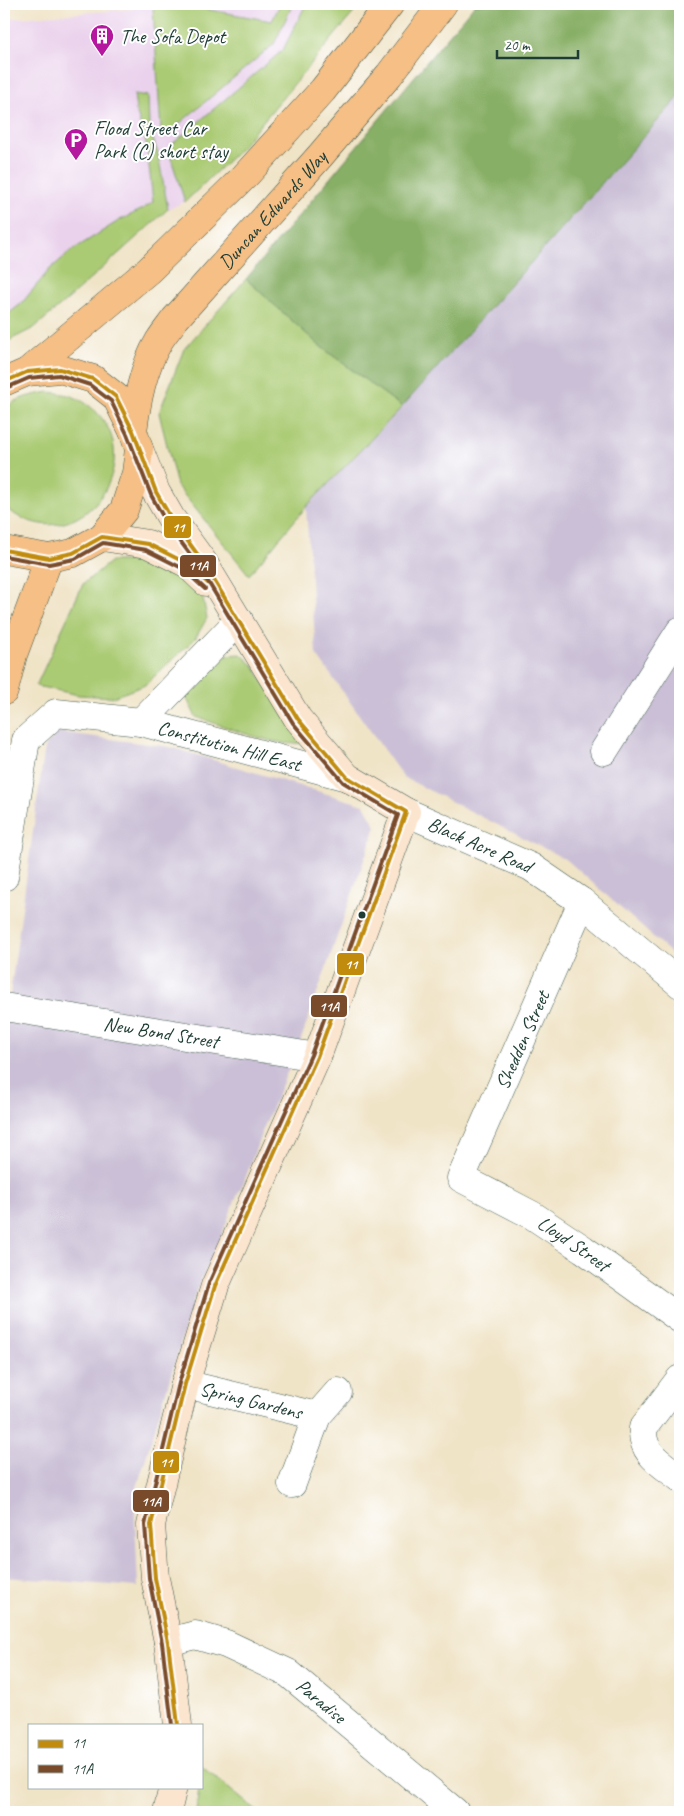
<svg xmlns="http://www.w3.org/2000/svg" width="684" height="1816" font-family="Caveat,sans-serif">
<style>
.built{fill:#ead1ec}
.industrial{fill:#cabfd6}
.green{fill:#aacb73;stroke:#648454}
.forest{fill:#87af65;stroke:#53764c}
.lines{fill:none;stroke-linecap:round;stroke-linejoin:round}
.street-casing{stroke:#3e564a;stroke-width:29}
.secondary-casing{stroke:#3e564a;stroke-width:29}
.highway-casing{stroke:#3e564a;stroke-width:29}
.street{stroke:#fff;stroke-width:28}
.secondary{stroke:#fbe5cf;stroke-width:28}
.highway{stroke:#f5bf86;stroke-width:28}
.bus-1-casing{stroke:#fff;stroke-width:8}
.bus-2-casing{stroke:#fff;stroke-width:8}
.bus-1{stroke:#c18c0d;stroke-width:4}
.bus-2{stroke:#7a4b2a;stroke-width:4}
.bus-dot{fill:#1f3d34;stroke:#fff;stroke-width:2}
.labels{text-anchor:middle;stroke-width:4;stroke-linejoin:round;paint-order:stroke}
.poi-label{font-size:20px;fill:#1f3d34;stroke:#fff;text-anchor:start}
.street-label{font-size:20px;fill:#1f3d34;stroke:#fff}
.line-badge{stroke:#fff;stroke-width:2}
.badge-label{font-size:14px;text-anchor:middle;font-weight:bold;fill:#fff}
</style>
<rect width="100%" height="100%" fill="#fff"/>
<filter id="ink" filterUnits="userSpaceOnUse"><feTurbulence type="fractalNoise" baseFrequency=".02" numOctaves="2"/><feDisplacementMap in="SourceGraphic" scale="10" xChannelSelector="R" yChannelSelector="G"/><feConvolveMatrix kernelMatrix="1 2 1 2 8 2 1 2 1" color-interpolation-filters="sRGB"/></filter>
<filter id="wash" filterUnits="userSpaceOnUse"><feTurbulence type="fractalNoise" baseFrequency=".0096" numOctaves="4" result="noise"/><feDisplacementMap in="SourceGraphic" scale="20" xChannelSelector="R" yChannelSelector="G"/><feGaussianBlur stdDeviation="1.12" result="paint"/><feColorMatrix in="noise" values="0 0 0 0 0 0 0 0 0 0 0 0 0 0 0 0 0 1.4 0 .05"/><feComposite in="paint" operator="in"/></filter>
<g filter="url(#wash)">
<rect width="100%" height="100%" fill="#f0e4c7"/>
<path class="built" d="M137 4H361L239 150 185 202 168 209 66 301 34 328 4 343V19L132 9Z"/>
<g class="industrial">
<path d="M680 96V961L567 860 403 777 316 654 306 507 402 407Z"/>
<path d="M58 732 170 747 364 805 376 826 300 1042 261 1134 244 1182 237 1195 219 1242 197 1289 134 1497 138 1587 4 1577V1037L44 753 46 745Z"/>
</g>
<g class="green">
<path d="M156 4H199V8L272 21 280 4H293L274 44 167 134 161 130 153 9Z"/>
<path d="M306 4H361L239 150 185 202 169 152 170 146 283 50Z"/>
<path d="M134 94 148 96 149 126 158 154 168 209 66 301 34 328 4 343V317L21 304 50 269 71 251 120 220 141 210 153 202 147 147 136 110Z"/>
<path d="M246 279 320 346 402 407 306 507 249 575 177 486 159 413 184 349Z"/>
<path d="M49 392C57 393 65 394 72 396 165 436 88 573 4 507V410C16 397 33 395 49 392Z"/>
<path d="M111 561H145L171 571 202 594 207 618 195 639 145 685 113 697 79 695 36 686 83 584Z"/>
<path d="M241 654 253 665 302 743C275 748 223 725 196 717L186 697 196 677 227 655Z"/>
<path d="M201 1766 258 1812H196L199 1787H201Z"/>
</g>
<path class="forest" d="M475 4H678L680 5V96L402 407 320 346 246 279Z"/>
</g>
<g filter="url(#ink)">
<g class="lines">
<g class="street-casing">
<g id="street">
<path d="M141 722 239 620"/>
<path d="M604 751 680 631"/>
<path id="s1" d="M406 812 531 867 582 902 680 984"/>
<path id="s2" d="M4 877 26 740 56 713 141 722 347 777"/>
<path id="s3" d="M582 902 461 1178 532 1215 583 1249 680 1319"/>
<path id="s4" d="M4 1007 317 1057"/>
<path d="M680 1379 643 1428C641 1454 662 1464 680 1478"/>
<path id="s5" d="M185 1384 317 1416"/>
<path d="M292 1484 317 1416 338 1392"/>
<path id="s6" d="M168 1642 195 1635 226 1644 288 1673 455 1812"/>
</g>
</g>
<g class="secondary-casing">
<g id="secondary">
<path d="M139 449 156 492 171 518 203 562 298 719 347 777 406 812 317 1057 215 1286 185 1384 151 1525 155 1578 168 1642 178 1725"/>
<path d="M102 537 148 544 186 563 206 582"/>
<path d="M167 1812 173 1787"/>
</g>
</g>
<g class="highway-casing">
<g id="highway">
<path d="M27 372 149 270 245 176 323 90 390 4"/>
<path d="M4 382 27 372 60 369 93 379 116 397 133 431 139 449 136 473 124 510 102 537 73 553 49 558 4 550"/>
<path id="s7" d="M133 431C137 400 143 368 159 341 164 333 170 326 175 319L320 156 389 75 443 4"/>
<path d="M4 691 13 655 49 558"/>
</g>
</g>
<use href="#street" class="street"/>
<use href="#secondary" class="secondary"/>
<use href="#highway" class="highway"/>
<g class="bus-1-casing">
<g id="bus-1">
<path d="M4 382 27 372 60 369 93 379 116 397 133 431 156 492 171 518 203 562 298 719 347 777 406 812 317 1057 215 1286 185 1384 151 1525 155 1578 168 1642 178 1725"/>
<path d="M4 550 49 558 73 553 102 537 148 544 186 563 209 584"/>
</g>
</g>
<g class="bus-2-casing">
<g id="bus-2">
<path d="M6 388 29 378 59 375 90 385 111 401 127 434 151 495 166 522 198 565 293 723 343 782 398 815 311 1055 209 1283 179 1383 145 1525 149 1578 162 1643 172 1725"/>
<path d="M4 556 49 564 75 559 103 543 146 550 182 568 205 589"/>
</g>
</g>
<use href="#bus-1" class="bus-1"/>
<use href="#bus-2" class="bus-2"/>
</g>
</g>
<defs>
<g id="building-pin" transform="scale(1.25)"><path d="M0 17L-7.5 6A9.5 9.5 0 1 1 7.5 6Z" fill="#b5179e" stroke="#fff"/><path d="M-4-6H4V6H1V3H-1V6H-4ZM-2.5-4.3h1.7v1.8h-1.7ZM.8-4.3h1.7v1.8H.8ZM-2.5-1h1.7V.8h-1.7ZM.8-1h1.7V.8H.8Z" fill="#fff"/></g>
<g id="parking-pin" transform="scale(1.25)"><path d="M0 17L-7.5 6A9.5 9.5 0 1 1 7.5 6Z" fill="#b5179e" stroke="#fff"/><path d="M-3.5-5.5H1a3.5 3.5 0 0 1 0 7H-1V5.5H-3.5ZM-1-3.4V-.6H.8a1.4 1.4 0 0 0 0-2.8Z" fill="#fff"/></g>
</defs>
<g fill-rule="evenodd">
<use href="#building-pin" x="102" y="36"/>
<use href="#parking-pin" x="76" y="140"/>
</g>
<circle class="bus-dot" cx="362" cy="915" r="4.5"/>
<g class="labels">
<g class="poi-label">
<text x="120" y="43">The Sofa Depot</text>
<text x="94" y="135">Flood Street Car<tspan x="94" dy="23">Park (C) short stay</tspan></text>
</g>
<g class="street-label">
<text dy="7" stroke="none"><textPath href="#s7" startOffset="268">Duncan Edwards Way</textPath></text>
<text dy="7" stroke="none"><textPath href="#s2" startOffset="356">Constitution Hill East</textPath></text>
<text dy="7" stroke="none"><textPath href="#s1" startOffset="81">Black Acre Road</textPath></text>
<text dy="7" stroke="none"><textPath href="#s4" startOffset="159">New Bond Street</textPath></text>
<text transform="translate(522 1040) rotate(-66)" y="7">Shedden Street</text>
<text dy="7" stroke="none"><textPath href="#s3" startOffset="432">Lloyd Street</textPath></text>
<text dy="7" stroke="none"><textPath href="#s5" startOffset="68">Spring Gardens</textPath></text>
<text dy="7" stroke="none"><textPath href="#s6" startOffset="172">Paradise</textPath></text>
</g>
</g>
<g class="line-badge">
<rect x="163" y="515" width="29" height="24" rx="5" fill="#c18c0d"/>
<rect x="179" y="554" width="38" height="24" rx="5" fill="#7a4b2a"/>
<rect x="336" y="952" width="29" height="24" rx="5" fill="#c18c0d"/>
<rect x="310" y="994" width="38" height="24" rx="5" fill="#7a4b2a"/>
<rect x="152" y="1450" width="28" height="24" rx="5" fill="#c18c0d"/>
<rect x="132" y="1489" width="38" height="24" rx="5" fill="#7a4b2a"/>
</g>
<g class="badge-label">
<text x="178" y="532">11</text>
<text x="198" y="570">11A</text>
<text x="351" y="969">11</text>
<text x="329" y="1011">11A</text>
<text x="166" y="1467">11</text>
<text x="151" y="1506">11A</text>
</g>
<rect width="684" height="1816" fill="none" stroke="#fff" stroke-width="20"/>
<rect x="28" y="1724" width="175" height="65" fill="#ffffff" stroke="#a5b1ae"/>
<rect x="38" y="1740" width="25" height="8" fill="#c18c0d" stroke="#a5b1ae"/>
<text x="72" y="1748" font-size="15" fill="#1f3d34">11</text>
<rect x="38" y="1765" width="25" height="8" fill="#7a4b2a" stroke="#a5b1ae"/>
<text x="72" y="1774" font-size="15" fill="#1f3d34">11A</text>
<path d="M497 50v8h81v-8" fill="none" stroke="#1f3d34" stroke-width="2.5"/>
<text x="504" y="50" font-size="15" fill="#1f3d34" stroke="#ffffff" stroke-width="4" paint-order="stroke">20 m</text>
</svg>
